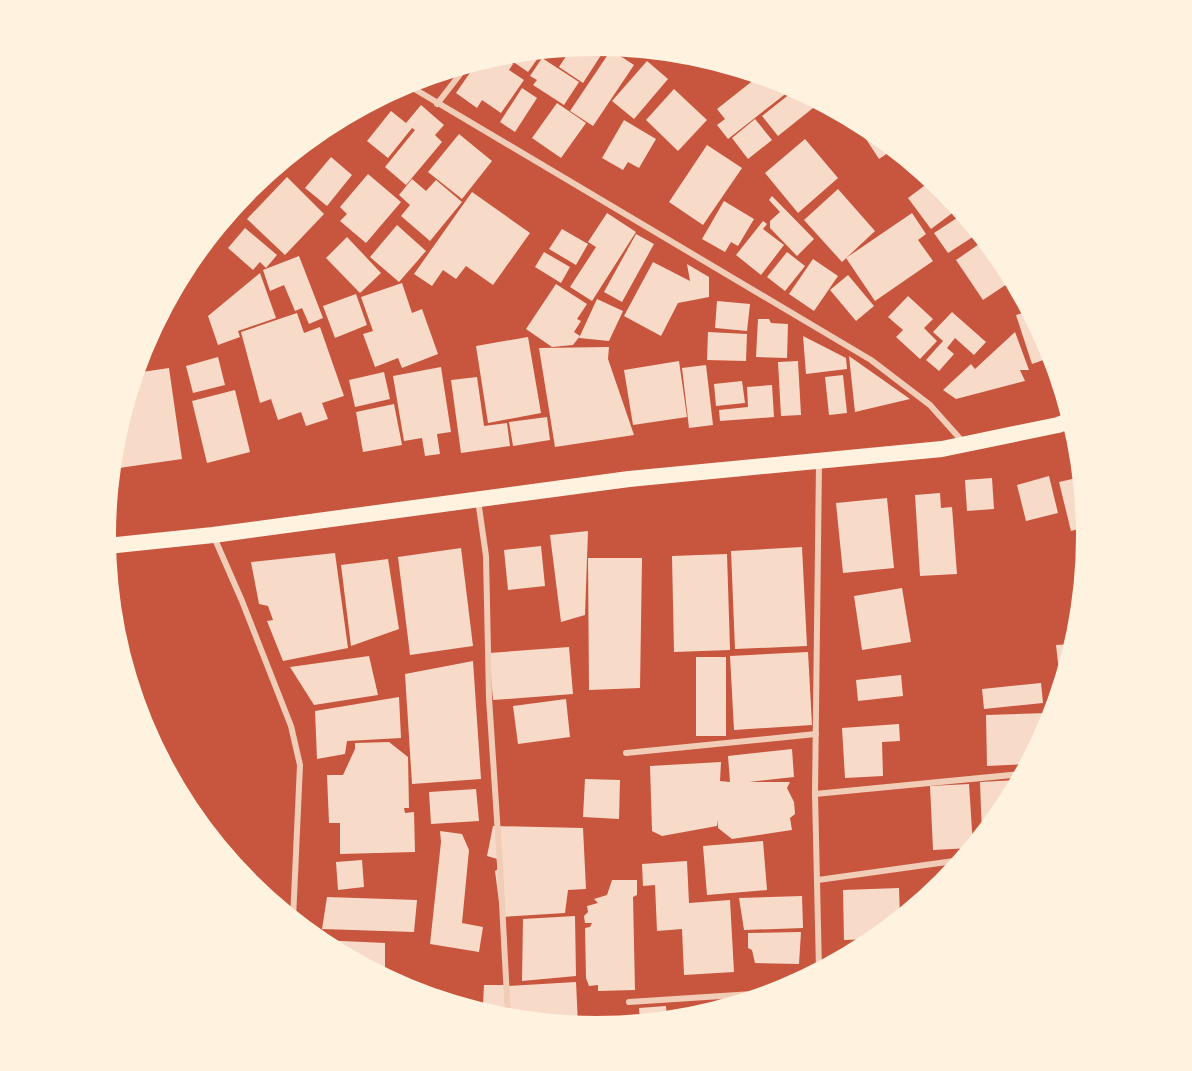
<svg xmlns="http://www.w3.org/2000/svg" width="1192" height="1071" font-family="'DM Sans',sans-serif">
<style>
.building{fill:#f7dbc8}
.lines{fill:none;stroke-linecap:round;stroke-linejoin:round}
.minor{stroke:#f1ccb7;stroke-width:6}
.trunk{stroke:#fff3e0;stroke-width:16}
</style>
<rect width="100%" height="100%" fill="#c8553d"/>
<g class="building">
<path d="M599 45 605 49 583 83 559 67 572 47Z"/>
<path d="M611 50 634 65 593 126 570 111Z"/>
<path d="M529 52 538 58 528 72 506 57 509 54Z"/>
<path d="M499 55 513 64 509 70 524 80 501 113 482 100 477 108 456 93 478 61Z"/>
<path d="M542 58 579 82 564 105 533 85 537 80 530 76Z"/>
<path d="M647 61 668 79 634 119 612 101Z"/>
<path d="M760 75 793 88 728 139 717 125 725 119 717 109Z"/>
<path d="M522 88 537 98 515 132 500 122Z"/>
<path d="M674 89 707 120 678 151 646 120Z"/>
<path d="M796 89 814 98 818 104 778 136 762 116Z"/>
<path d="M557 103 586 123 561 158 532 138Z"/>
<path d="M421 105 444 125 435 135 442 142 406 185 385 167 415 130 412 128 388 158 367 141 391 111 406 123Z"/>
<path d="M755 119 772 140 748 159 732 138Z"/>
<path d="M853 119 869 128 894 149 879 159Z"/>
<path d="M624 120 656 139 639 168 628 162 623 170 602 158Z"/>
<path d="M459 134 492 161 462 199 428 172Z"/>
<path d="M805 139 838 178 798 213 765 173Z"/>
<path d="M707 145 742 168 703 225 669 202Z"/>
<path d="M331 157 352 175 327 206 305 188Z"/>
<path d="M368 174 401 202 366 243 340 221 347 214 340 207Z"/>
<path d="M287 177 324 214 285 255 247 219Z"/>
<path d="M412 179 426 191 436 180 462 202 430 241 401 216 410 205 399 195Z"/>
<path d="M932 180 943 189 959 208 931 229 908 198Z"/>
<path d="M838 189 875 231 842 262 804 220Z"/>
<path d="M472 192 530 233 493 285 466 266 456 279 443 270 432 286 414 274Z"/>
<path d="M772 196 814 239 797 256 770 228V221L780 212 769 200Z"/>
<path d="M724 201 754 219 738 246 731 242 725 252 702 239Z"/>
<path d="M607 213 636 232 592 301 570 287 596 247 588 242Z"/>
<path d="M912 213 926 234 918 240 933 261 875 301 846 258Z"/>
<path d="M963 214 979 233 948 253 934 233Z"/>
<path d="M763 221 767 224 763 229 784 245 761 275 736 255Z"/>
<path d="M397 225 426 251 399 282 370 257Z"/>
<path d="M245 228 277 255 266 268 260 262 253 270 228 248Z"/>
<path d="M562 229 588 244 576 265 549 249Z"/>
<path d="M636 234 654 244 622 302 604 292Z"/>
<path d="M347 237 381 273 360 293 326 258Z"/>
<path d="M985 240 1004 263 1013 280 983 300 956 260Z"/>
<path d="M544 252 570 267 561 283 535 267Z"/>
<path d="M787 252 805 266 785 291 767 277Z"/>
<path d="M299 256 323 318 309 324 302 308 295 311 284 285 270 291 263 270Z"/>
<path d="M813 259 838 276 814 311 789 294Z"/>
<path d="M653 262 690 281 687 264 709 277V297L678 303 661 336 624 316Z"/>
<path d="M260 273 276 318 238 331 240 337 218 345 208 316Z"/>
<path d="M848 275 874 306 856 321 830 290Z"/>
<path d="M402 283 412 313 422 309 438 354 402 368 398 358 375 367 363 334 373 331 361 297Z"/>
<path d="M556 284 587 304 577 319 581 321 574 332 580 336 573 345 552 347 526 329Z"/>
<path d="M356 294 367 325 335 338 323 306Z"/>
<path d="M908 296 933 319 924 328 937 341 920 359 896 337 903 330 888 317Z"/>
<path d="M597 299 623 311 609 341 579 338Z"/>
<path d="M717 301 750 304 747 331 715 328Z"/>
<path d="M1029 311 1049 348 1052 357 1032 364 1016 315Z"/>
<path d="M952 312 986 342 974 355 955 338 947 348 954 354 939 371 926 360 943 341 933 332Z"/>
<path d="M297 313 304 333 320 327 344 396 322 403 328 419 306 426 301 412 278 420 271 399 260 403 241 332Z"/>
<path d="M758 319H769L771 323 788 324 787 358 756 357Z"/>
<path d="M708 332 747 334 746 361 707 360Z"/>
<path d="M1015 332 1029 370H1020L1025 381 956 399 943 390 971 364 975 369Z"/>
<path d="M803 336 846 358 847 369 806 374Z"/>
<path d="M528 337 541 413 488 423 476 346Z"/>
<path d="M609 347 608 359 634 435 555 447 539 348Z"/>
<path d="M849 356 910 399 855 412Z"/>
<path d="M218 357 225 385 193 393 186 366Z"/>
<path d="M679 361 687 417 633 425 624 370Z"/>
<path d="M798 361 801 415 781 416 778 362Z"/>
<path d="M706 365 713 425 689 428 682 368Z"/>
<path d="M441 367 451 432 437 434 440 454 425 456 422 438 404 441 393 376Z"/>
<path d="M169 368 182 459 112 469 115 439 135 373Z"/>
<path d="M384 372 390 399 355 407 349 380Z"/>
<path d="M843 375 847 413 829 415 825 377Z"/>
<path d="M477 377 484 426 507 423 510 446 461 453 451 380Z"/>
<path d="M742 381 745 403 716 406 714 384Z"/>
<path d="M772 385 774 417 720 421 719 410 748 407 747 387Z"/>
<path d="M235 390 250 452 207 463 192 401Z"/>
<path d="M394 404 402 445 363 452 356 412Z"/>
<path d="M547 417 550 440 513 446 509 422Z"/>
<path d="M1049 476 1058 513 1026 521 1017 485Z"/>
<path d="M1081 477 1086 527 1071 531 1059 482Z"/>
<path d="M992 478 994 509 967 511 965 480Z"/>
<path d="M940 493 941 508 952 507 957 574 920 576 915 495Z"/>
<path d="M887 498 894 568 843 573 836 503Z"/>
<path d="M588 531 585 615 561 622 550 535Z"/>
<path d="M541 546 545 586 508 590 504 550Z"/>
<path d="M802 547 807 646 735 649 731 551Z"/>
<path d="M461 548 473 646 410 655 398 557Z"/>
<path d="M335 553 348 648 283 661 267 621 273 620 268 606 259 604 251 562Z"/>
<path d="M727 554 730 650 674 652 672 556Z"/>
<path d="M588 558H642L640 688 589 690Z"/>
<path d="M388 559 399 629 351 646 341 565Z"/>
<path d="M902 588 911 642 862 650 854 596Z"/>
<path d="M1073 644 1065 672H1059L1056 645Z"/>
<path d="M569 647 573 694 493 700 489 653Z"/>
<path d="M808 652 812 725 734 730 730 656Z"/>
<path d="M369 656 378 695 314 705 290 667Z"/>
<rect x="696" y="657" width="30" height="79"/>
<path d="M473 661 481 779 412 784 405 674Z"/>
<path d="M901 675 903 696 858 701 856 680Z"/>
<path d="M1041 683 1043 703 984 709 982 689Z"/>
<path d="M399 697 401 738 347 741 345 754 317 759 315 711Z"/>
<path d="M566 699 570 737 518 744 513 706Z"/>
<path d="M1047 713V727L1027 764 987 766 986 715Z"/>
<path d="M899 724 900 741 882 742 883 776 845 778 842 728Z"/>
<path d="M389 742 408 757 409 808H404L405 813 414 812 415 852 340 854V823H329L327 775H343L355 749V743Z"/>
<path d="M792 749 794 777 749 782H790L787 788 794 802 795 814 790 818 792 830 732 839 718 828V820L717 826 662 836 652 831 650 766 721 762 720 781 730 782 728 756Z"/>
<path d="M585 779 620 780 619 819 583 817Z"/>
<path d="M1019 780 1004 808 982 835 980 782Z"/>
<path d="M969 784 973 846 971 848 933 850 930 786Z"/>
<path d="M476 789 479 821 431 824 429 792Z"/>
<path d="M493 826 583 828 586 889 568 890 565 913 501 917 495 871 503 866 501 860 487 856Z"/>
<path d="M440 831 462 834 469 850 462 923 483 927 479 952 430 944 441 842Z"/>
<path d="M763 841 767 890 707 895 703 846Z"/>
<path d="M362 860 364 887 338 890 336 862Z"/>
<path d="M687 861 689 903 730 900 734 972 684 975 682 929 657 931 655 885 643 886 642 864Z"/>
<path d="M612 880H637V895L633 897 635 990 598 991V985L589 986 586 978 585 928 590 927 592 923H585L584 916 588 912 587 906 598 903 594 899 607 895Z"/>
<path d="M899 888 900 918 874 939 844 940 843 890Z"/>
<path d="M802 896 803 928 744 930 739 898Z"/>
<path d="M327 897 417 900 414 932 322 929Z"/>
<path d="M575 916 576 976 522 981 523 919Z"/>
<path d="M801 932 799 964 755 963 752 950 748 948V933Z"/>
<path d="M320 940 385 943V976L323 943Z"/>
<path d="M576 982 578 1024 508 1017 506 986Z"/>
<path d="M484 985H505V1017L469 1007 483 1005Z"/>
<path d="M666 1006 667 1019 640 1022 639 1008Z"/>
</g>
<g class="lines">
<g class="minor">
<path d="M406 84 871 360 930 405 963 442"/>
<path d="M437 104 468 64"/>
<path d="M819 463 815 794 819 970"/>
<path d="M478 500 486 556 489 698 500 865 508 1017"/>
<path d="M214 537 242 601 291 726 300 765 293 919"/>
<path d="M626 753 816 734"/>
<path d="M815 794 1022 774"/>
<path d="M818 880 961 860"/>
<path d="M629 1002 769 993"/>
</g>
<path class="trunk" d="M107 546 213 535 629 479 942 449 1058 425 1071 420"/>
</g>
<path d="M0 0H1192V1071H0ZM116 536a480 480 0 1 1 960 0a480 480 0 1 1-960 0Z" fill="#fff3e0" fill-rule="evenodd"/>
</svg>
